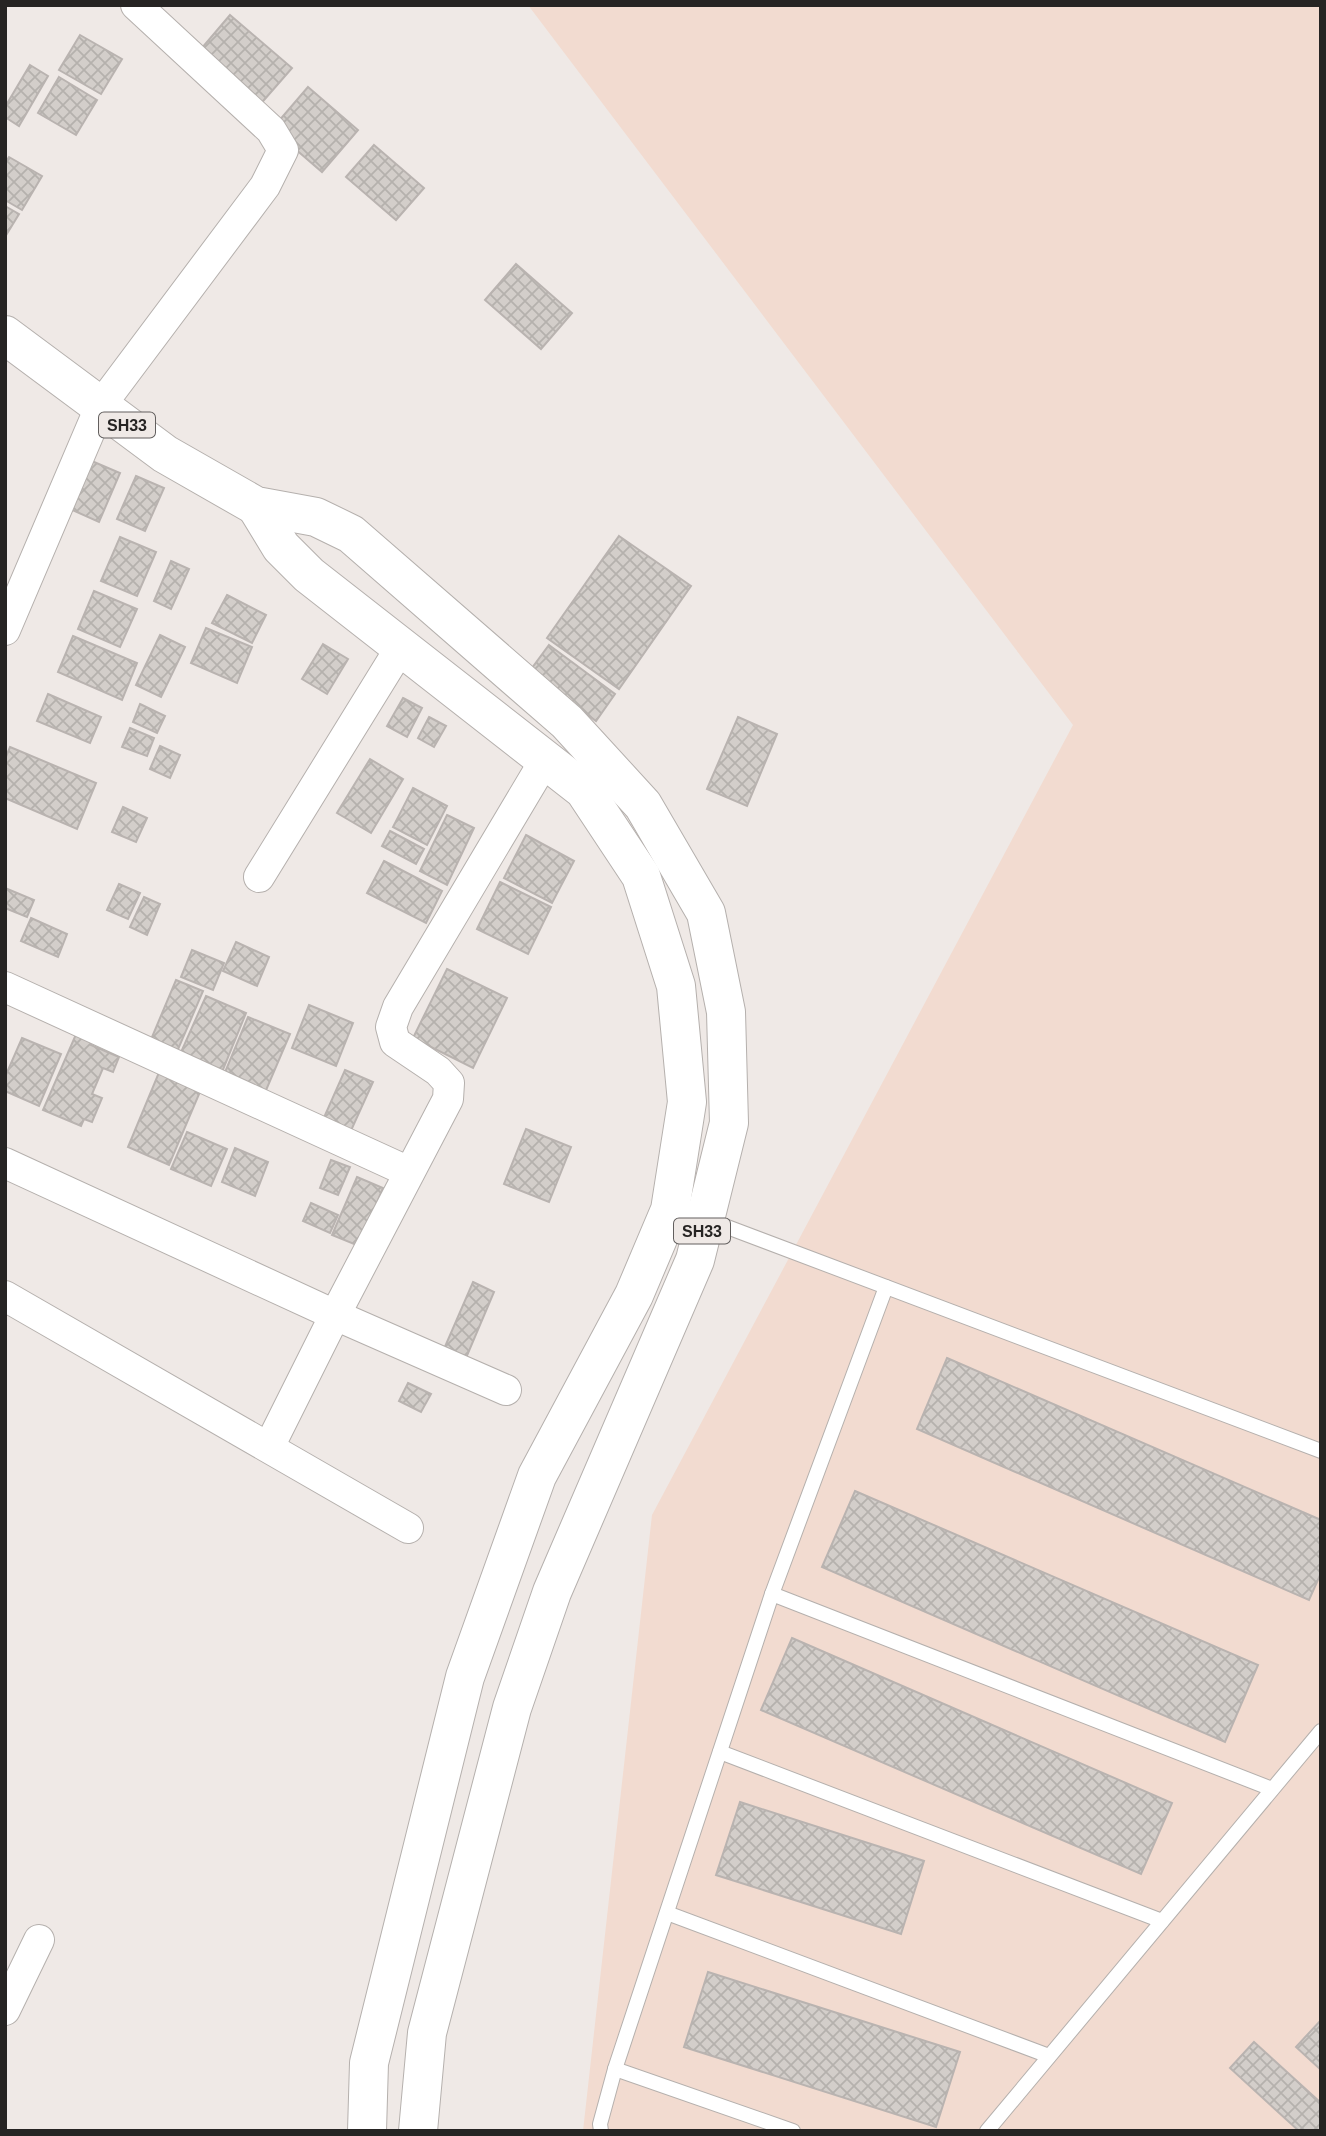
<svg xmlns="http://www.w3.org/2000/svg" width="1326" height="2136" font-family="Helvetica,sans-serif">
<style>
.industrial{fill:#f2dbd0}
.building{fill:url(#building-cross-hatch);stroke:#b9b3b0;stroke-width:2}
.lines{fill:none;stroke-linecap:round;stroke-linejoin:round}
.service-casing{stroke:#b5b0ad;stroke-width:16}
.minor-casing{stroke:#b5b0ad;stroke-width:32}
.primary-casing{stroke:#b5b0ad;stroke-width:40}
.service{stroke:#fff;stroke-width:14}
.minor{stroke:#fff;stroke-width:30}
.primary{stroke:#fff;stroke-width:38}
.labels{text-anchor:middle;stroke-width:6;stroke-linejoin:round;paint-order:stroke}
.shield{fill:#efe9e6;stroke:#625f5e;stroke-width:2}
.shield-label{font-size:16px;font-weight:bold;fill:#262423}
</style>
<defs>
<pattern id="building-cross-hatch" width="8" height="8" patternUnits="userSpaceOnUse" patternTransform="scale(1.75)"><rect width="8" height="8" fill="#d3ceca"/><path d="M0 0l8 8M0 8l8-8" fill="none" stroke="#b5b1ad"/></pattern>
</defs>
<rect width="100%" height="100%" fill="#efe9e6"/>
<path class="industrial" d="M528 5H1321V2131H583L652 1515 1073 725Z"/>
<g class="building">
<path d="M230 15 292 68 257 108 196 55Z"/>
<path d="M80 35 122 59 101 94 59 70Z"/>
<path d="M30 65 48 76 19 126 5 117V107Z"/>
<path d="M59 77 97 100 76 135 38 113Z"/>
<path d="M308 87 358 130 322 172 272 129Z"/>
<path d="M374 145 424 188 396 220 346 177Z"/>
<path d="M9 157 42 176 22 210 5 200V163Z"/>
<path d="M5 206 19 214 5 237Z"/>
<path d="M516 264 572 313 541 349 485 300Z"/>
<path d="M80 456 120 473 99 522 59 504Z"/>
<path d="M136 476 164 488 145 531 117 519Z"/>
<path d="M619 536 691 586 619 689 547 638Z"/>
<path d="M120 537 156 552 137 596 101 581Z"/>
<path d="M171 561 189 569 171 609 154 601Z"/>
<path d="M94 591 137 609 120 647 78 629Z"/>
<path d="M227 595 266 615 252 643 212 623Z"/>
<path d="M206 628 252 647 237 683 191 663Z"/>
<path d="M160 635 185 647 161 697 136 685Z"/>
<path d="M73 636 137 663 122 700 58 672Z"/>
<path d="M323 644 348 659 327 694 302 679Z"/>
<path d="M549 645 615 694 596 721 529 672Z"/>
<path d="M48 694 101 717 90 743 37 721Z"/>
<path d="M403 698 422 708 407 737 387 726Z"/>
<path d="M140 704 165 716 157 733 133 722Z"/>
<path d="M429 717 446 726 434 747 418 738Z"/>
<path d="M738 717 777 734 747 806 707 789Z"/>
<path d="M130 728 154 738 147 756 122 747Z"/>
<path d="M160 746 180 755 170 778 150 769Z"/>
<path d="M10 747 96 783 77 829 5 798V759Z"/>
<path d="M370 759 403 779 371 833 337 813Z"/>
<path d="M413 788 447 806 427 845 393 827Z"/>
<path d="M123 807 147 818 136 842 112 832Z"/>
<path d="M447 815 474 828 447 885 420 871Z"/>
<path d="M390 831 424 849 416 864 382 846Z"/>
<path d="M526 835 574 861 552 903 504 878Z"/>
<path d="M384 861 442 891 426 923 367 893Z"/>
<path d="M500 882 551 907 528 954 477 929Z"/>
<path d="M119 884 140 893 128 919 107 910Z"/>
<path d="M5 888 34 900 27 917 5 908Z"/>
<path d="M144 897 160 904 147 935 130 927Z"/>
<path d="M31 918 67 934 58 957 21 941Z"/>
<path d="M236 942 269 957 257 986 223 971Z"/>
<path d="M192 950 224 963 213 990 181 977Z"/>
<path d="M447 969 507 998 473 1068 413 1038Z"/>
<path d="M176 980 203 991 173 1061 147 1049Z"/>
<path d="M206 996 246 1013 220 1077 178 1059Z"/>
<path d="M309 1005 353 1023 336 1066 292 1048Z"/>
<path d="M248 1017 290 1034 264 1095 223 1077Z"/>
<path d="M77 1032 94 1039 91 1045 119 1057 113 1072 103 1068 92 1094 102 1098 92 1122 84 1119 81 1126 43 1110Z"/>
<path d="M22 1038 61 1054 39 1106 5 1091V1077Z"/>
<path d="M160 1070 202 1087 169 1165 128 1147Z"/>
<path d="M345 1070 373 1082 349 1135 322 1122Z"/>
<path d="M526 1129 571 1147 549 1202 504 1184Z"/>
<path d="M187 1132 227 1149 211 1186 171 1169Z"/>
<path d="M235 1148 268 1162 255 1196 222 1182Z"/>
<path d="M331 1160 350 1167 338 1195 320 1188Z"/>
<path d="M357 1177 383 1188 359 1246 332 1235Z"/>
<path d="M311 1203 338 1215 330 1233 303 1221Z"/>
<path d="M473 1282 494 1292 466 1358 444 1349Z"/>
<path d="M947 1358 1321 1520V1573L1309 1600 917 1429Z"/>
<path d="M408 1383 431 1394 421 1412 399 1401Z"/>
<path d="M855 1491 1258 1665 1225 1742 822 1567Z"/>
<path d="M792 1638 1172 1803 1141 1874 761 1710Z"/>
<path d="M740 1802 924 1861 901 1934 716 1875Z"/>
<path d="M708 1972 960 2052 936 2127 684 2047Z"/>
<path d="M1321 2020V2070L1296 2047Z"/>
<path d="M1254 2042 1321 2103V2131H1299L1230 2068Z"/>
</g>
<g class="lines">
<g class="service-casing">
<g id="service">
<path d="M706 1219 1321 1451"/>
<path d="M772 1594 1272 1789"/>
<path d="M720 1752 1162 1921"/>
<path d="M667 1913 1049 2056"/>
<path d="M615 2069 793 2131"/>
<path d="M601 2131 600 2124 615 2069 772 1594 886 1287"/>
<path d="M987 2131 1321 1731"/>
</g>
</g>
<g class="minor-casing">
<g id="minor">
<path d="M5 630 101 405 265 186 283 150 271 130 136 5"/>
<path d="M259 877 401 647"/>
<path d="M5 987 409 1172"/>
<path d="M5 1163 335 1315 506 1390"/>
<path d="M5 1296 408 1528"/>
<path d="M269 1447 335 1315 448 1099 449 1083 438 1071 395 1042 391 1027 398 1007 545 760"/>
<path d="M5 2010 39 1940"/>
</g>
</g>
<g class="primary-casing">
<g id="primary">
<path d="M5 335 165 454 256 506 316 517 351 534 567 722 643 805 706 913 726 1012 729 1123 695 1260 552 1592 512 1708 427 2033 418 2131"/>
<path d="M256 506 281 547 309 575 584 790 641 876 676 986 687 1102 670 1210 634 1295 537 1476 465 1677 369 2063 367 2131"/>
</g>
</g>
<use href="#service" class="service"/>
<use href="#minor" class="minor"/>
<use href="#primary" class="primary"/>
</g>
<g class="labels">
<g class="shield">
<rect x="99" y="412.5" width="56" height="25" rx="5"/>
<rect x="674" y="1218.5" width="56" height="25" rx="5"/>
</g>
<g class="shield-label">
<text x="127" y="431">SH33</text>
<text x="702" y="1237">SH33</text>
</g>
</g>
<rect width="1326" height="2136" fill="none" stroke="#262423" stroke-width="14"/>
</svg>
